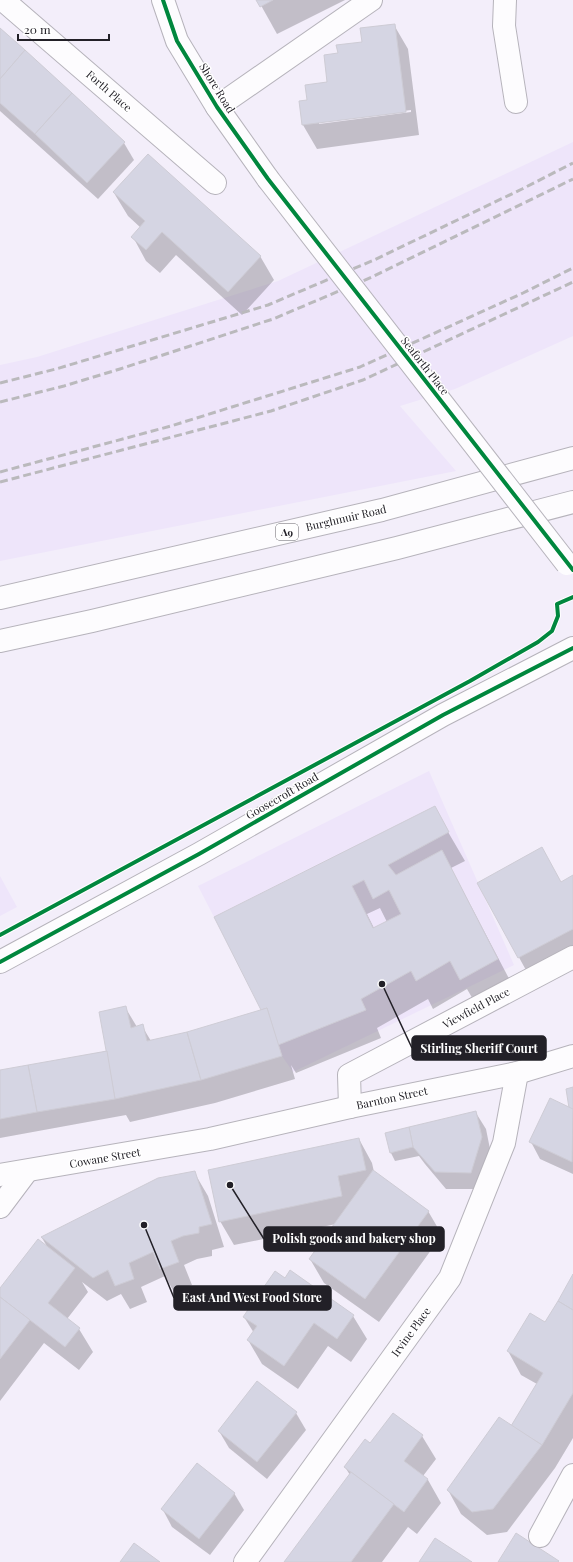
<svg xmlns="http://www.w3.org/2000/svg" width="573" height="1562" font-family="'Playfair Display',serif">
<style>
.built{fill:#eee5fa}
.shadow{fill:#0003;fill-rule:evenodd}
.building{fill:#d5d5e3;stroke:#ceccd5;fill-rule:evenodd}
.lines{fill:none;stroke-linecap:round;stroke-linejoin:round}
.street-casing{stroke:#b6b3bb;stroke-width:24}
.secondary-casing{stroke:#b6b3bb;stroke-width:24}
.primary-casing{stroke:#b6b3bb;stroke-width:24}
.street{stroke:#fdfcfe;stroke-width:22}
.secondary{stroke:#fdfcfe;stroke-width:22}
.primary{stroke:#fdfcfe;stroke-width:22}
.rail{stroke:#bab9bc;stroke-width:3;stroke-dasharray:8 4;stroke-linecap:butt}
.secondary-bridge-casing{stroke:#b6b3bb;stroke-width:24;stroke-linecap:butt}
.secondary-bridge{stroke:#fdfcfe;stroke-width:22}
.cycleway-casing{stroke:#fff;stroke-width:6}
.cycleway{stroke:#00873e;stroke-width:4}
.labels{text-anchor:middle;stroke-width:3;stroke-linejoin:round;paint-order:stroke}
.shield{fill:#fff;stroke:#646368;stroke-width:1}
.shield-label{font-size:10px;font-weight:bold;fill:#222027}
.street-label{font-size:11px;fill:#222027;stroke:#fff}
.leader{fill:none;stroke:#222027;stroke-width:1.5}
.callout-dot{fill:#222027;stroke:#fff;stroke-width:1.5}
.callout{fill:#222027;stroke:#222027;stroke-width:1.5}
.callout-label{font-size:12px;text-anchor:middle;font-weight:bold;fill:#fff}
</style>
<rect width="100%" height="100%" fill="#f3eefa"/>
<g class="built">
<path d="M573 142V336L455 389 400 406 456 471 0 561V365L37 357 278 281Z"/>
<path d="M429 771 514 965 293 1072 282 1056 268 1008 214 917 198 886Z"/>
<path d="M0 876 17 907 0 916Z"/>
</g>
<g class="shadow">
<path d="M258 0H345L277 34Z"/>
<path d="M394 25 408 49 419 135 317 149 303 125 300 102 308 101 329 83 339 54 363 43ZM411 110V112L319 124V122Z"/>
<path d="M0 29 124 143 134 160 98 199 0 111Z"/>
<path d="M114 193 260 256 274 280 242 315 176 255 160 273 146 261 133 237 141 228 128 216Z"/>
<path d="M434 808 465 861 451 868 514 988 478 1008 467 989 433 1009 428 999 377 1028 381 1038 296 1073 291 1065 295 1079 215 1103 130 1122 126 1115 0 1138V1072L107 1051 125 1007 137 1027 142 1026 151 1041 188 1033 262 1010 216 918ZM380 908 387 922 374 928 367 914Z"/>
<path d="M573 876V959L532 981 478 883H561Z"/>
<path d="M573 1088V1174L540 1159 531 1142 571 1109Z"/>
<path d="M476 1113 486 1129 491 1154 480 1189H446L425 1164 419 1156 395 1161 391 1153Z"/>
<path d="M359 1139 372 1163 374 1172 428 1211 442 1235 379 1322 324 1283 310 1259 336 1224 234 1245 220 1221Z"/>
<path d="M194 1172 208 1196 224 1247 212 1250V1256L197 1259 184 1265 192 1285 174 1292 165 1276 141 1287 147 1302 130 1309 121 1294 107 1301 82 1282 88 1292 67 1319 79 1329 93 1352 79 1370 44 1343 0 1401V1291L48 1248 42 1238Z"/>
<path d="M573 1276V1438L555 1468 507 1532 487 1535 461 1514 448 1490 511 1427 537 1384 521 1375 508 1351 546 1324Z"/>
<path d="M353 1316 367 1339 351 1362 328 1346 298 1389 262 1364 248 1340 254 1333 244 1317Z"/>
<path d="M296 1413 306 1430 267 1479 229 1448 219 1431Z"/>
<path d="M422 1436 436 1459 423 1476 428 1480 441 1503 417 1534 408 1527 382 1562H285L350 1475 345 1467 370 1444Z"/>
<path d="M234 1493 244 1510 210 1555 172 1527 163 1510Z"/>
</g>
<g class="building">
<path d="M256 0H273L260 7Z"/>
<path d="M395 24 406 112 302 125 299 101 307 100 305 85 327 82 324 55 338 53 336 45 362 42 360 28Z"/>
<path d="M0 28 25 50 0 79Z"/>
<path d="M25 50 72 93 35 134 0 103V79Z"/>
<path d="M72 93 125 142 87 183 35 134Z"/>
<path d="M148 154 261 256 228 292 162 232 146 250 131 237 145 221 113 192Z"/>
<path d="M435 806 449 832 388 865 396 875 442 850 498 959 460 980 450 961 416 981 411 971 361 999 366 1010 278 1045 267 1008 261 1010 214 917ZM364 880 373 899 389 890 401 914 373 928 352 886Z"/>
<path d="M542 847 561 882 573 875V929L518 958 477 883Z"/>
<path d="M126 1006 131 1028 143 1024 147 1041 187 1032 201 1080 115 1099 99 1012Z"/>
<path d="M267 1008 282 1056 201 1080 187 1032Z"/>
<path d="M107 1051 115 1099 37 1112 28 1065Z"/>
<path d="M28 1065 37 1112 0 1119V1070Z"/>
<path d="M573 1087V1109L569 1108 566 1089Z"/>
<path d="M550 1098 573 1109 572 1162 529 1142Z"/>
<path d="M476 1111 482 1137 471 1173 435 1172 413 1147 409 1127Z"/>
<path d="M409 1127 413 1147 390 1153 385 1133Z"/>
<path d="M359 1138 366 1170 338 1176 342 1196 219 1222 208 1170Z"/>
<path d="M373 1170 429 1211 365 1299 309 1259Z"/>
<path d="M195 1171 212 1224 199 1227V1233L183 1236 171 1241 179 1262 160 1269 153 1252 129 1263 134 1279 115 1286 108 1270 93 1278 41 1237 158 1178Z"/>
<path d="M38 1239 75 1268 48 1303 80 1328 65 1347 0 1297V1288Z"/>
<path d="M290 1270 354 1315 337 1339 314 1323 284 1366 247 1340 257 1326 243 1317 275 1271 285 1278Z"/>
<path d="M573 1274V1310L558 1301Z"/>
<path d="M0 1297 30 1320 0 1359Z"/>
<path d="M558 1301 573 1310V1393L542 1445 511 1426 543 1373 507 1351 530 1313 545 1322Z"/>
<path d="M257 1381 297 1412 257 1462 218 1431Z"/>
<path d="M393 1413 423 1435 404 1461 428 1479 404 1512 344 1467 365 1439 370 1443Z"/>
<path d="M499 1417 542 1445 493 1509 472 1512 447 1490Z"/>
<path d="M197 1463 235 1493 199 1539 161 1509Z"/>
<path d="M351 1472 394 1504 351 1562H284Z"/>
<path d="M516 1533 559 1561 558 1562H498Z"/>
<path d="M435 1538 472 1562H419Z"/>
<path d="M134 1543 160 1562H120Z"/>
</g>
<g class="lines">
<g class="street-casing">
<g id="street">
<path d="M3 0 215 183"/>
<path d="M505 0 504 26 516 102"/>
<path d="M217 107 371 0"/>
<path d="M350 1107 349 1075 573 957"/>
<path d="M0 1175 210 1139 350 1107 517 1073 573 1056"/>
<path d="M0 1207 27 1171"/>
<path d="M540 1536 573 1475"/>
<path d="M245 1562 450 1278 504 1143 517 1073"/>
</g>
</g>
<g class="secondary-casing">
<g id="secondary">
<path d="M163 0 177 41 217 107 268 179"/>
<path d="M0 962 199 854 443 715 573 648"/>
</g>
</g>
<g class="primary-casing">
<g id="primary">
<path d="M0 598 382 510 573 458"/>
<path d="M0 641 92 621 397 548 573 502"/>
</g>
</g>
<use href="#street" class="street"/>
<use href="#secondary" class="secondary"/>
<use href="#primary" class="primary"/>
<g class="rail">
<path d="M0 383 56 369 268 305 374 260 522 189 573 163"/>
<path d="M0 402 64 386 120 369 273 319 372 277 573 179"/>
<path d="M0 472 171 426 360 367 523 293 573 268"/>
<path d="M0 482 271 411 363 380 573 282"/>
</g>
<g class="secondary-bridge-casing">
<path id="secondary-bridge" d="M268 179 567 564"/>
</g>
<use href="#secondary-bridge" class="secondary-bridge"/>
<g class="cycleway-casing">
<g id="cycleway">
<path d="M163 0 177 41 217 107 268 179 573 570"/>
<path d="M0 935 470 681 538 642 552 631 558 616 557 604 573 597"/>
<path d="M0 962 199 854 443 715 573 648"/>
</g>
</g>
<use href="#cycleway" class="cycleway"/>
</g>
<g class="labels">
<rect class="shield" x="276" y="524" width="22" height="16" rx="3"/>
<g class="shield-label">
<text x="287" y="536">A9</text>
</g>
<g class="street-label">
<text transform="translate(217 88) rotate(58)" y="4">Shore Road</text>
<text transform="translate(109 91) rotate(41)" y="4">Forth Place</text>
<text transform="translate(425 366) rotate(52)" y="4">Seaforth Place</text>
<text transform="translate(346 518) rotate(-13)" y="4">Burghmuir Road</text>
<text transform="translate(282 796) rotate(-30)" y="4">Goosecroft Road</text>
<text transform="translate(476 1008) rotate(-28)" y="4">Viewfield Place</text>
<text transform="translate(392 1098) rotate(-12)" y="4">Barnton Street</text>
<text transform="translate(105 1158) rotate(-10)" y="4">Cowane Street</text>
<text transform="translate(411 1332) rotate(-54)" y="4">Irvine Place</text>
</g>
</g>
<path class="leader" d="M382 984L412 1048M230 1185L264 1239M144 1225L174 1298"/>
<g class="callout-dot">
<circle cx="382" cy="984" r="4"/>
<circle cx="230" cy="1185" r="4"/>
<circle cx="144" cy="1225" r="4"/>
</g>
<g class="callout">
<rect x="412" y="1036" width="134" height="24" rx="4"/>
<rect x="264" y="1227" width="180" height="24" rx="4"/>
<rect x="174" y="1286" width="157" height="24" rx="4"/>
</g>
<g class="callout-label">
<text x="479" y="1053">Stirling Sheriff Court</text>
<text x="354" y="1243">Polish goods and bakery shop</text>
<text x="252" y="1302">East And West Food Store</text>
</g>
<path d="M18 34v6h91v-6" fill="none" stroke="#222027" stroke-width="2"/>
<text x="24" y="34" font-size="12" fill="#222027" stroke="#ffffff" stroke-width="3" paint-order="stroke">20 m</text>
</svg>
